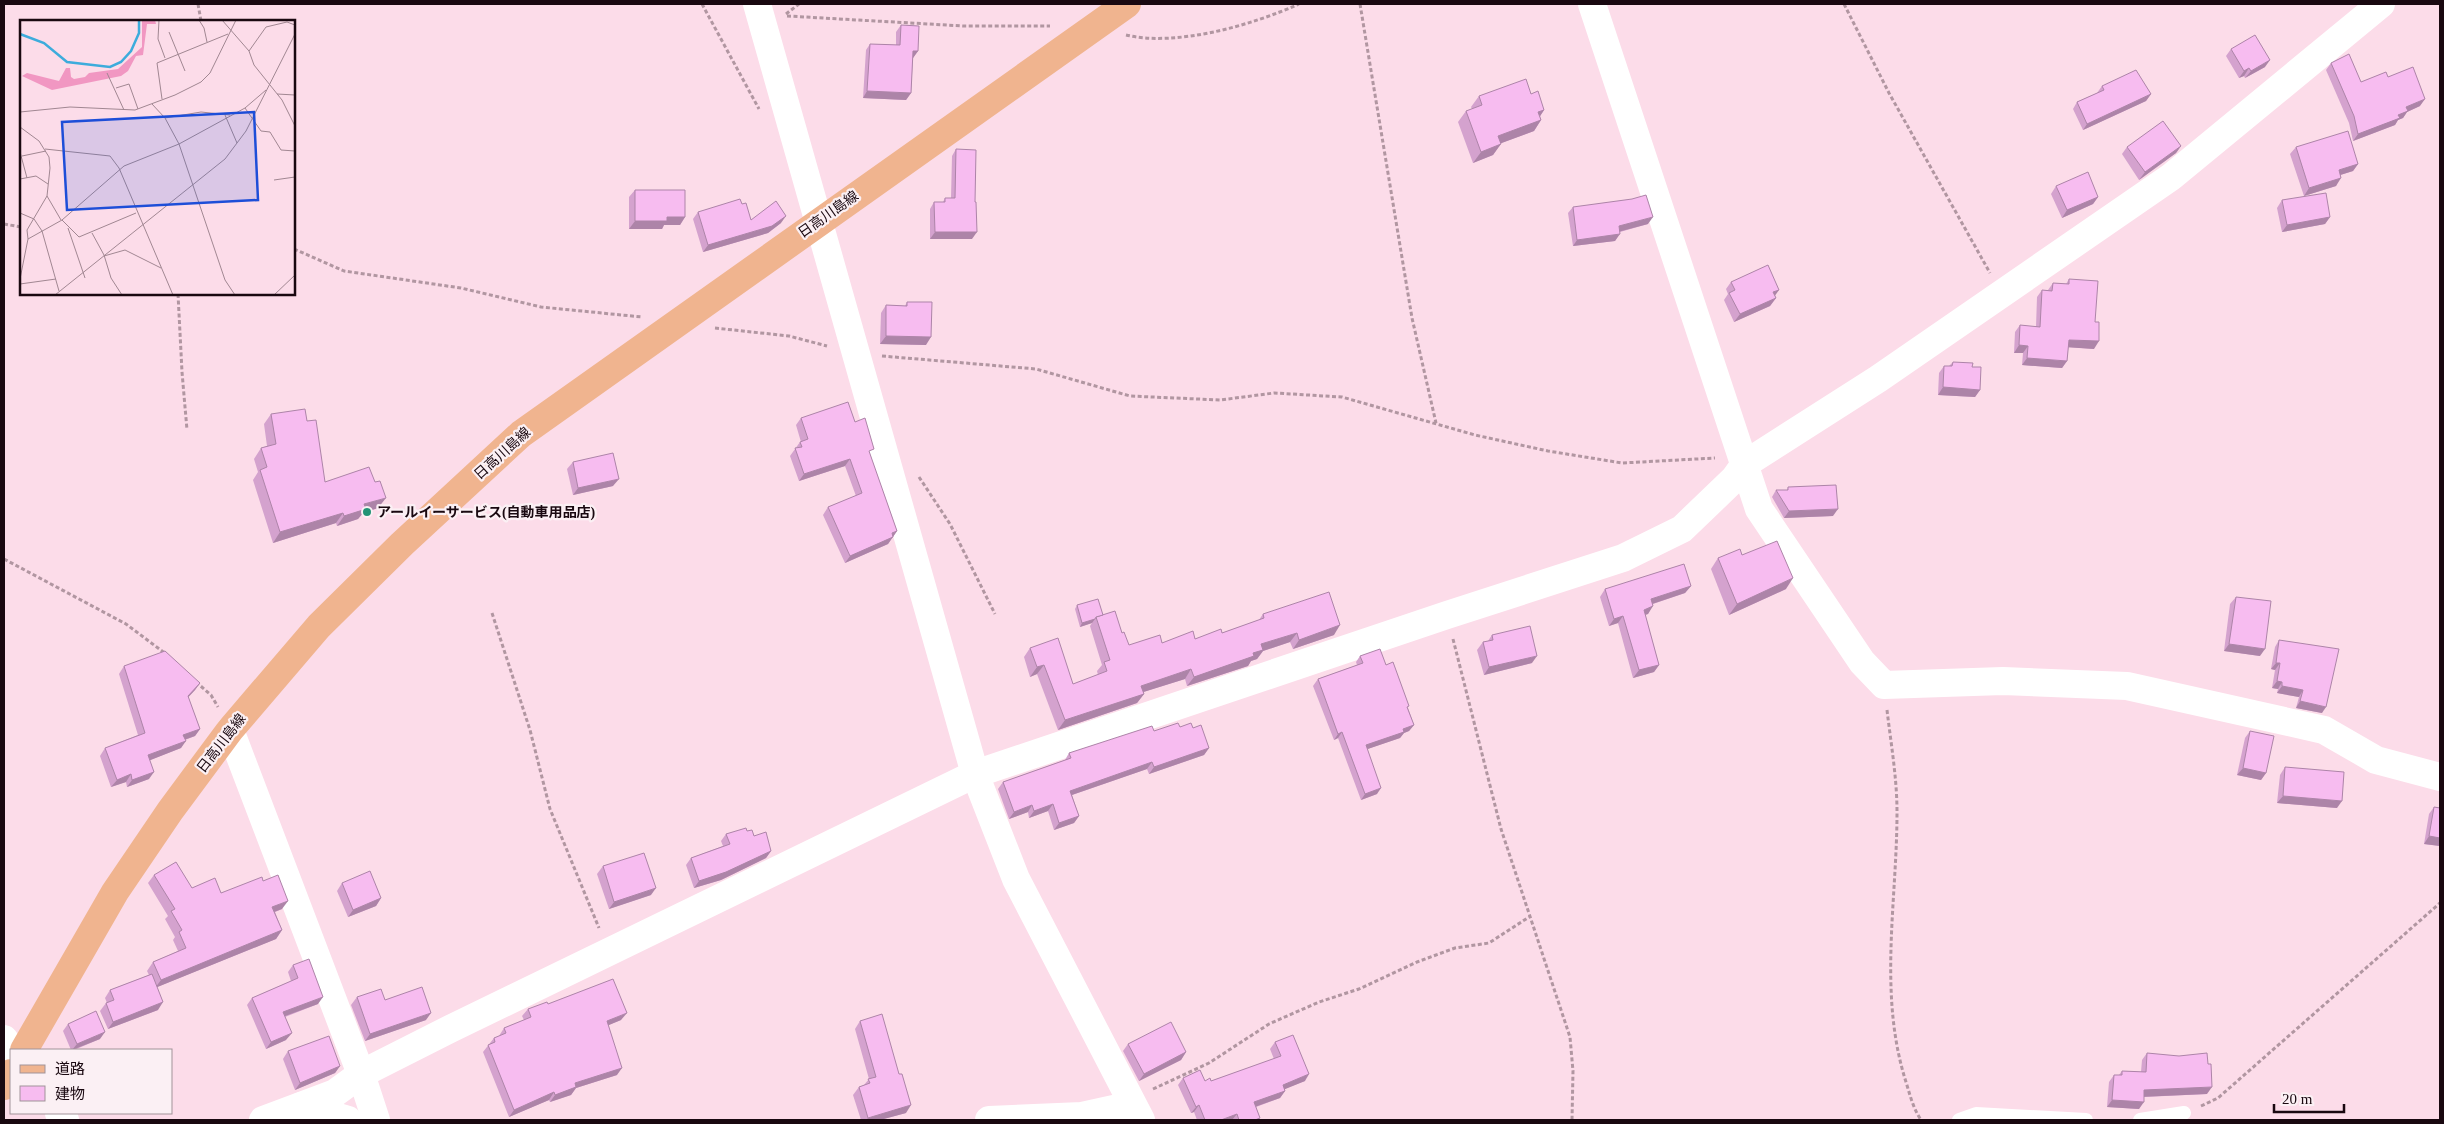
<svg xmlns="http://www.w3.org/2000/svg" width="2444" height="1124" font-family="'Times New Roman','Noto Sans JP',serif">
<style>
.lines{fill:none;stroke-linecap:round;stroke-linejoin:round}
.path{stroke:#b196a1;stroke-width:3;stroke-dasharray:4 2.5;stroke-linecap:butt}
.lane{stroke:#fff;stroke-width:14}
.street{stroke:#fff;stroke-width:28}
.primary{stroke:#f0b48f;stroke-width:28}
.wall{fill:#d4a2ce}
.shaded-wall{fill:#ad84a8}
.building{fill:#f7bcf0;stroke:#ad84a8}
.poi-dot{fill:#229375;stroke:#fbf0f4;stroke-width:2}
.labels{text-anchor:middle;stroke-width:4.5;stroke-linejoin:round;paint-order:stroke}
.street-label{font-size:14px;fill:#190810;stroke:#fbf0f4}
.poi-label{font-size:14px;font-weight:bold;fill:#190810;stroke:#fbf0f4;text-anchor:start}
.inset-river{fill:none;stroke:#3dacdc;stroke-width:2.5}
.inset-road{fill:none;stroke:#a18792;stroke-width:1}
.view{fill:#1d4ed8;fill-opacity:0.15;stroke:#1d4ed8;stroke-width:2.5}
.inset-edge{fill:none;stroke:#190810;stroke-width:2.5}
</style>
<rect width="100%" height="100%" fill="#fcdce9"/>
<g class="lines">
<g class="path">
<path d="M198 4 201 21"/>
<path d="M702 4 759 109"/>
<path d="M1360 4 1412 318 1436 423"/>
<path d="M1844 4 1889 93 1990 273"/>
<path d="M786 14 799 4"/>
<path d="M787 16 964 26H1050"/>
<path d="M1126 35C1177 47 1252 25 1299 4"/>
<path d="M4 224 21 227"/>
<path d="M294 249 344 271 461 288 541 307 642 317"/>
<path d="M178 294 182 372 187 430"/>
<path d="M715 328 789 336 827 346"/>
<path d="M882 356 1036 369 1130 396 1220 400 1274 393 1342 397 1475 435 1548 451 1622 463 1715 458"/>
<path d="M919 477 950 524 995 614"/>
<path d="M4 559 126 624 166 654"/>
<path d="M492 613 530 730 550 809 599 928"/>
<path d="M1453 639 1501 829 1570 1037 1573 1071 1572 1120"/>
<path d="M196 682 211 695 218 707"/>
<path d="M1887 710C1891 744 1897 778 1897 812 1897 902 1878 994 1906 1082 1910 1095 1913 1108 1921 1120"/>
<path d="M1153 1089 1209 1063 1269 1024 1319 1002 1359 989 1417 962 1455 948 1489 943 1529 917"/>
<path d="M2201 1106 2218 1098 2440 903"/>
</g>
<g class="lane">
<path d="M1959 1120 1976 1114 2086 1120"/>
<path d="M2140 1120 2184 1113"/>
</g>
<g class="street">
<path d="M757 4 975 774 1016 879 1141 1120"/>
<path d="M1592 4 1759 509 1862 662 1884 685 2003 681 2127 686 2324 730 2376 760 2440 777"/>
<path d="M230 730 361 1074 376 1120"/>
<path d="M4 1039 12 1050"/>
<path d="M301 1106 348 1120"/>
<path d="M59 1113 65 1120"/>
<path d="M263 1120 335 1093 361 1074 450 1029 975 774 1447 615 1623 558 1682 529 1735 478 1745 464 1878 379 2171 177 2381 4"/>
<path d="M989 1120 1082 1116 1132 1105"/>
</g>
<g class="primary">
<path d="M24 1050 115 892 170 811 230 730 319 626 402 544 521 434 1127 4"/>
<path d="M4 1086 11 1073"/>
</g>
</g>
<g class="wall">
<path d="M901 25 918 51 913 58 911 93 906 100 863 98 866 50 870 44 896 45V32Z"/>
<path d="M2231 49 2265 67 2245 78 2244 76 2239 78 2226 56Z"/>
<path d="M2331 63 2361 82 2388 77 2420 106 2407 112 2403 118 2398 120 2395 125 2353 141 2349 123 2326 70Z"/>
<path d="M2102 86 2151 94 2146 101 2083 130 2073 109 2077 102 2097 93Z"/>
<path d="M1531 94 1544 110 1540 116 1541 120 1534 131 1501 143 1493 155 1473 163 1458 122 1466 111 1472 109 1471 107 1479 96Z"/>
<path d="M2181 146 2176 153 2139 180 2122 154 2127 147Z"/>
<path d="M2296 147 2358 164 2353 171 2340 175 2336 186 2304 196 2290 154Z"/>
<path d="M956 149 972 239H930V209L934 202H943L945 198H951L952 156Z"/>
<path d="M2056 186 2098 197 2093 204 2062 218 2051 194Z"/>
<path d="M635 190 685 217 680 225H664L662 229H629V197Z"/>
<path d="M2282 200 2330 217 2325 224 2282 232 2277 208Z"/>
<path d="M1573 207 1648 224 1620 232 1615 241 1573 246 1568 213Z"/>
<path d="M698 212 751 220 781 223 768 233 703 252 693 219Z"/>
<path d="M2069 279 2094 349 2068 347 2067 361 2062 368 2022 365 2023 353H2014L2015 332 2020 325 2036 327 2037 297 2042 290H2048L2053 283 2066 284Z"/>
<path d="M1731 282 1775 296 1776 298 1770 306 1734 322 1724 300 1728 294 1726 289Z"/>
<path d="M907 302 926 345 880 344 881 313 886 305 905 306Z"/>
<path d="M1953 362 1972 367 1980 390 1975 397 1938 395 1939 373 1944 366H1949Z"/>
<path d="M271 414 307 421 325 482 378 508 363 513 358 519 337 526 336 523 273 543 253 480 258 472 254 459 261 448 267 446 264 424Z"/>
<path d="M801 418 855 422 870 455 897 531 888 544 845 563 823 515 828 507 856 496 845 466 799 481 790 456 800 442H801L796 425Z"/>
<path d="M573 462 613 486 573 495 567 469Z"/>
<path d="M1788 487 1833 516 1784 518 1772 497 1776 490H1787Z"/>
<path d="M1742 555 1786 589 1729 615 1711 569 1718 558Z"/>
<path d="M1691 586 1685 593 1653 604 1648 614 1645 615 1659 665 1654 672 1633 678 1618 623 1609 626 1600 597 1605 589Z"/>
<path d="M2236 597 2260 656 2224 651 2230 604Z"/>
<path d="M1077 605 1103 615 1122 633 1129 645 1162 643 1195 639 1222 633 1259 620 1263 614 1334 635 1293 649 1290 642 1263 651 1257 659 1251 661 1248 666 1187 686 1185 679 1143 692 1144 694 1137 703 1058 730 1037 674 1030 677 1024 657 1030 648 1073 684 1098 675 1097 671 1102 665 1090 626 1092 623 1080 627 1075 609Z"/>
<path d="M1492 635 1532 663 1484 675 1477 650 1483 642 1488 641Z"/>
<path d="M2279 640 2322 713 2296 708 2299 697 2277 693 2278 689 2272 688 2275 670 2271 669 2275 647Z"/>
<path d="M1360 656 1386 665 1408 708 1414 725 1409 731 1404 733 1400 738 1367 749 1377 794 1361 800 1338 738 1334 740 1313 686 1318 679 1357 665 1356 662Z"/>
<path d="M124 666 200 683 195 690 188 697 200 729 195 736 185 740 181 748 150 760 149 779 127 787 126 782 111 787 100 756 105 748 138 735 119 674Z"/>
<path d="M1180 727 1193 728 1209 748 1204 755 1149 774 1147 769 1072 795 1079 816 1074 823 1054 830 1048 811 1029 818 1028 812 1009 819 998 789 1003 782 1065 760 1069 753 1154 731Z"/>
<path d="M2250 731 2266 773 2261 780 2237 775 2245 738Z"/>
<path d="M2285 767 2337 808 2277 803 2280 775Z"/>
<path d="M2434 807 2440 808V846L2424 844 2429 814Z"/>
<path d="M747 831 754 836 771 851 766 858 721 880 694 888 686 865 691 858 723 846 721 841 726 834Z"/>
<path d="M603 866 651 895 609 909 597 874Z"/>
<path d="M154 875 192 888 221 893 263 881 282 909 275 912 282 930 276 939 157 987 158 1010 108 1029 100 1011 106 1003H107L105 998 110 990 149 975 147 971 153 962 178 951 173 940 175 937 165 919 168 916 148 883Z"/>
<path d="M342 883 381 898 376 906 348 917 337 891Z"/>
<path d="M293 965 318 1004 285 1017 286 1040 266 1049 247 1005 252 998 291 981 288 972Z"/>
<path d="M357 997 385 1000 426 1020 365 1041 351 1005Z"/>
<path d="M548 1004 621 1020 608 1025 617 1075 576 1088 571 1095 550 1102 549 1100 509 1117 483 1052 494 1038 499 1036 504 1028 524 1020 522 1016 528 1009Z"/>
<path d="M860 1021 899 1074 906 1113 880 1120H861L853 1095 859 1087 864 1085 869 1079 855 1029Z"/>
<path d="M68 1024 100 1039 74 1050H71L63 1031Z"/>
<path d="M1275 1042 1305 1081 1284 1089 1285 1091 1280 1098 1256 1107 1260 1118 1259 1120H1197L1194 1112 1191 1113 1178 1085 1183 1078 1205 1081H1211L1274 1059 1270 1049Z"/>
<path d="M1128 1044 1186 1052 1181 1060 1139 1081 1123 1051Z"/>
<path d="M288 1051 340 1066 335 1073 295 1090 283 1059Z"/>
<path d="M2147 1053 2207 1094 2144 1097 2139 1109 2107 1107 2109 1082 2114 1075H2119L2122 1071 2141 1072 2142 1060Z"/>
</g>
<g class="shaded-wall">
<path d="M913 51H918L913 58Z"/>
<path d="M2270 60 2265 67 2245 78 2251 71Z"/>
<path d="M2249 68 2244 76 2239 78 2244 71Z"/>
<path d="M867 91 911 93 906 100 863 98Z"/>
<path d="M2151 94 2146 101 2083 130 2087 124Z"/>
<path d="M2425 99 2420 106 2407 112 2403 118 2398 120 2395 125 2353 141 2358 134 2398 115 2406 107Z"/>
<path d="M1544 110 1537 121 1538 112Z"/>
<path d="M1541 120 1534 131 1491 147 1498 136Z"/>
<path d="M1501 144 1493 155 1473 163 1481 152Z"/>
<path d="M2181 146 2176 153 2139 180 2145 172Z"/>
<path d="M2358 164 2353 171 2334 177 2339 170Z"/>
<path d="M2341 178 2336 186 2304 196 2309 188Z"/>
<path d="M2098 197 2093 204 2062 218 2067 210Z"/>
<path d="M786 216 781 223 768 233 703 252 708 245Z"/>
<path d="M667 217H685L680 225H664L662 229H629L635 221Z"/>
<path d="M1653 217 1648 224 1614 233 1619 226Z"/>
<path d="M2330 217 2325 224 2282 232 2287 225Z"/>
<path d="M935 232H977L972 239H930Z"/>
<path d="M1620 234 1615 241 1573 246 1577 240Z"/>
<path d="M1779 290 1774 297 1773 292Z"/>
<path d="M1776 298 1770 306 1734 322 1740 314Z"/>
<path d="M886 336 931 337 926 345 880 344Z"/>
<path d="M2069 340 2099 341 2094 349 2064 347Z"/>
<path d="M2019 345 2028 346 2023 353H2014Z"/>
<path d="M2027 358 2067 361 2062 368 2022 365Z"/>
<path d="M1943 387 1980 390 1975 397 1938 395Z"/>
<path d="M850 459 845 466 799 481 804 474Z"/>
<path d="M619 479 613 486 573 495 578 488Z"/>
<path d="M386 498 378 508 363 513 358 519 337 526 344 516 364 504Z"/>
<path d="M1838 509 1833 516 1784 518 1789 511Z"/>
<path d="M343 513 336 523 273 543 280 532Z"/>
<path d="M897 531 888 544 845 563 850 556Z"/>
<path d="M1793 578 1786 589 1729 615 1737 604Z"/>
<path d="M1691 586 1685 593 1646 606 1651 599Z"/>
<path d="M1653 606 1648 614 1638 617 1644 610Z"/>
<path d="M1623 616 1618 623 1609 626 1614 619Z"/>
<path d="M1095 619 1092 623 1080 627 1082 623Z"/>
<path d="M1340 625 1334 635 1293 649 1299 640Z"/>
<path d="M1297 633 1290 642 1263 651 1257 659 1251 661 1248 666 1187 686 1194 677 1261 644Z"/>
<path d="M2229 644 2265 649 2260 656 2224 651Z"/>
<path d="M1537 656 1532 663 1484 675 1489 667Z"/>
<path d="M2276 663H2280L2275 670 2271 669Z"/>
<path d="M1044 665 1037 674 1030 677 1037 667Z"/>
<path d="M1659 665 1654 672 1633 678 1639 670Z"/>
<path d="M1191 669 1185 679 1134 695 1141 686Z"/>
<path d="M2277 681 2282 682 2278 689 2272 688Z"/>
<path d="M200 683 195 690 183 703 188 696Z"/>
<path d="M2282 686 2303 690 2299 697 2277 693Z"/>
<path d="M1144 694 1137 703 1058 730 1065 720Z"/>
<path d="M2300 701 2326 707 2322 713 2296 708Z"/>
<path d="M1414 725 1409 731 1404 733 1400 738 1362 751 1366 745 1403 729Z"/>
<path d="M200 729 195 736 178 742 183 735Z"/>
<path d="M1342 732 1338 738 1334 740 1338 734Z"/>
<path d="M186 741 181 748 143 763 148 755Z"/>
<path d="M1209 748 1204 755 1149 774 1154 767Z"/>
<path d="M1152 762 1147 769 1066 797 1070 791Z"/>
<path d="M2243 768 2266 773 2261 780 2237 775Z"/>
<path d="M154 772 149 779 127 787 132 780Z"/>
<path d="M131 774 126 782 111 787 117 780Z"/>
<path d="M1381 788 1377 794 1361 800 1365 794Z"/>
<path d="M2283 796 2342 801 2337 808 2277 803Z"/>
<path d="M1053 804 1048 811 1029 818 1034 811Z"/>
<path d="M1032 805 1028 812 1009 819 1014 812Z"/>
<path d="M1079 816 1074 823 1054 830 1059 823Z"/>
<path d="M2429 836 2440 838V846L2424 844Z"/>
<path d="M771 851 766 858 721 880 694 888 699 881Z"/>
<path d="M656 888 651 895 609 909 614 902Z"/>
<path d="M381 898 376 906 348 917 353 910Z"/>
<path d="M288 901 282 909 266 915 272 907Z"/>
<path d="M282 930 276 939 155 988 161 980Z"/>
<path d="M323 997 318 1004 277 1019 283 1012Z"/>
<path d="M163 1002 158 1010 108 1029 113 1022Z"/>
<path d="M431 1013 426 1020 365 1041 370 1034Z"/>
<path d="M627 1013 621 1020 602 1028 607 1021Z"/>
<path d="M105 1032 100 1039 72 1050 77 1044Z"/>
<path d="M292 1033 286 1040 266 1049 271 1042Z"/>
<path d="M1186 1052 1181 1060 1139 1081 1144 1074Z"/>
<path d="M340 1066 335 1073 295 1090 300 1083Z"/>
<path d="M622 1068 617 1075 576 1088 571 1095 550 1102 555 1095 575 1083Z"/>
<path d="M1309 1074 1305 1081 1278 1092 1283 1085Z"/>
<path d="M2212 1087 2207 1094 2139 1097 2144 1090Z"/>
<path d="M1285 1091 1280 1098 1249 1109 1254 1102Z"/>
<path d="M554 1092 549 1100 509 1117 514 1110Z"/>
<path d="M2112 1100 2144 1102 2139 1109 2107 1107Z"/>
<path d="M911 1105 906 1113 880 1120H866L868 1118Z"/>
<path d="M1199 1105 1194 1112 1191 1113 1196 1107Z"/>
<path d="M1237 1114 1232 1120H1221Z"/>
</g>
<g class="building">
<path d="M901 25 919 26 918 51H913L911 93 867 91 870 44 900 45Z"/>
<path d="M2255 35 2270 60 2251 71 2249 68 2244 71 2231 49Z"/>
<path d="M2349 54 2361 82 2386 72 2388 77 2413 67 2425 99 2406 107 2408 111 2398 115 2400 118 2358 134 2354 116 2331 63Z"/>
<path d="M2136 70 2151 94 2087 124 2077 102 2104 90 2102 86Z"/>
<path d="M1526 79 1531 94 1538 91 1544 110 1538 112 1541 120 1498 136 1501 144 1481 152 1466 111 1482 105 1479 96Z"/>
<path d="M2163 121 2181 146 2145 172 2127 147Z"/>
<path d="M2348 131 2358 164 2339 170 2341 178 2309 188 2296 147Z"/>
<path d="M956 149 976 150 975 202H976L977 232H935L934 202H945V198H955Z"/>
<path d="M2088 172 2098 197 2067 210 2056 186Z"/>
<path d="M635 190H685V217H667V221H635Z"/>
<path d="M2326 193 2330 217 2287 225 2282 200Z"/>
<path d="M1646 195 1653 217 1619 226 1620 234 1577 240 1573 207 1632 199Z"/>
<path d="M740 199 742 204 746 203 751 220 776 201 786 216 772 226 708 245 698 212Z"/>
<path d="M1768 265 1779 290 1773 292 1776 298 1740 314 1729 293 1735 290 1731 282Z"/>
<path d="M2069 279 2098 281 2095 322H2099V341L2069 340 2067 361 2027 358 2028 346 2019 345 2020 325 2040 327 2042 290 2052 291 2053 283 2069 284Z"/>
<path d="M907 302H932L931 337 886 336V305L907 306Z"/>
<path d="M1953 362 1973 363 1972 367H1981L1980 390 1943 387 1944 366H1952Z"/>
<path d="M848 402 855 422 865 418 874 449 869 451 897 531 892 533 893 537 850 556 828 507 862 493 850 459 804 474 795 448 802 447 800 442 808 439 801 418Z"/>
<path d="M305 409 307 421 316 420 325 482 369 467 375 482 380 481 386 498 364 504 366 509 344 516 343 513 280 532 260 470 267 467 261 448 276 444 271 414Z"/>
<path d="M613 453 619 479 578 488 573 462Z"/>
<path d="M1836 485 1838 509 1789 511 1776 490H1788V487Z"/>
<path d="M1777 541 1793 578 1737 604 1718 558 1740 549 1742 555Z"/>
<path d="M1684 564 1691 586 1651 599 1653 606 1644 610 1659 665 1639 670 1623 616 1614 619 1605 589Z"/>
<path d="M1329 592 1340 625 1299 640 1297 633 1261 644 1263 650 1253 653 1254 656 1194 677 1191 669 1141 686 1144 694 1065 720 1044 665 1037 667 1030 648 1058 638 1073 684 1107 671 1104 662 1110 660 1096 617 1115 611 1122 633 1124 632 1129 645 1160 635 1162 643 1193 631 1195 639 1221 629 1222 633 1264 618 1263 614Z"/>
<path d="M2236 597 2271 601 2265 649 2229 644Z"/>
<path d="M1098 599 1103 615 1096 617 1095 619 1082 623 1077 605Z"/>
<path d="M1530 626 1537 656 1489 667 1483 642 1493 640 1492 635Z"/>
<path d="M2279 640 2339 649 2326 707 2300 701 2303 690 2282 686V682L2277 681 2280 663H2276Z"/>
<path d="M1380 649 1386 665 1393 662 1409 706 1407 707 1414 725 1403 729 1404 732 1366 745 1381 788 1365 794 1342 732 1338 734 1318 679 1363 663 1360 656Z"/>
<path d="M165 651 200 683 188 696 200 729 183 735 186 741 148 755 154 772 132 780 131 774 117 780 105 748 145 733 124 666Z"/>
<path d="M1178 723 1180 727 1191 723 1193 728 1201 725 1209 748 1154 767 1152 762 1070 791 1079 816 1059 823 1053 804 1034 811 1032 805 1014 812 1003 782 1071 758 1069 753 1152 726 1154 731Z"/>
<path d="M2250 731 2274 736 2266 773 2243 768Z"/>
<path d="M2285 767 2344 772 2342 801 2283 796Z"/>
<path d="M2434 807 2440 808V838L2429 836Z"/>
<path d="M746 828 747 831 752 830 754 836 766 832 771 851 726 872 699 881 691 858 730 844 726 834Z"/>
<path d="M644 853 656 888 614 902 603 866Z"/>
<path d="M176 862 192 888 215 878 221 893 262 877 263 881 278 875 288 901 272 907 282 930 161 980 153 962 186 948 179 932 182 930 171 911 175 909 154 875Z"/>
<path d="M370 871 381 898 353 910 342 883Z"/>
<path d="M309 959 323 997 283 1012 292 1033 271 1042 252 998 298 978 293 965Z"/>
<path d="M152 974 163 1002 113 1022 106 1003 114 1000 110 990Z"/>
<path d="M613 979 627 1013 607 1021 622 1068 575 1083 576 1087 555 1095 554 1092 514 1110 488 1045 495 1042 494 1038 506 1033 504 1028 531 1017 528 1009 547 1002 548 1004Z"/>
<path d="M422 987 431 1013 370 1034 357 997 381 989 385 1000Z"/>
<path d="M96 1011 105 1032 77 1044 68 1024Z"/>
<path d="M882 1014 899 1074H902L911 1105 868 1118 859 1087 870 1083 868 1079 876 1077 860 1021Z"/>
<path d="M1171 1022 1186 1052 1144 1074 1128 1044Z"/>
<path d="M1293 1035 1309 1074 1283 1085 1285 1091 1254 1102 1260 1118 1255 1120H1239L1237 1114 1221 1120H1205L1199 1105 1196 1107 1183 1078 1200 1070 1205 1081 1210 1078 1211 1081 1281 1056 1275 1042Z"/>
<path d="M329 1036 340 1066 300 1083 288 1051Z"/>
<path d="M2147 1053 2179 1056 2207 1053 2208 1064H2211L2212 1087 2144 1090V1102L2112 1100 2114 1075H2122V1071L2146 1072Z"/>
</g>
<circle class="poi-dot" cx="367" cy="512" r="5"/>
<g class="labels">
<g class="street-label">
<text transform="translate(828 214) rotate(-35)" y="5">日高川島線</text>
<text transform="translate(502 453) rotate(-42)" y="5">日高川島線</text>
<text transform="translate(221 743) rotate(-52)" y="5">日高川島線</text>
</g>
<g class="poi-label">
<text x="377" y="517">アールイーサービス(自動車用品店)</text>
</g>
</g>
<g transform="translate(20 20)">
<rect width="275" height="275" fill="#fcdce9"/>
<path d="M122 0H135L136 4H127L123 35 116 36 108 51 101 56 32 70 2 56 7 53 39 61 46 48H50L51 57 54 59 65 57 69 53 98 49 122 27Z" fill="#f197c2"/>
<path class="inset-river" d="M0 14 24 23 47 42 90 47 101 42 111 31 119 13V0"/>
<path class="inset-road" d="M139 0 138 19 145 38M179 0 184 8 187 22M202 0 229 31 234 45 262 80 275 106M149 12 165 51M229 31 246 7 267 2 275 5M87 53 104 90M96 68 109 64 118 89M257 74 275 75M142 79 137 43 208 14M132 84 145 98 159 124 205 260 215 275M225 88 241 111 250 112 261 130 275 131M0 92 50 87 115 90 155 75 181 62 190 53 216 0M205 95 217 123M145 98 181 92 210 95M0 107 19 121 29 137 30 148 27 176 7 210 8 219M25 129 90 136 99 148 153 275M0 132 7 158M2 136 26 131M0 159 16 156 28 164M254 160 275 157M27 176 41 200M0 193 14 199 22 211 39 271M42 200 59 217 116 193M48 208 65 258M72 213 84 235 91 258 102 275M84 236 105 230 141 248M0 259 8 219 42 200 104 146 159 124 225 88 246 70M0 264 36 259M35 275 205 139 226 111 275 14M254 275 275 255"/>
<path class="view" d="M234 92 238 180 47 190 42 102Z"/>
<rect width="275" height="275" class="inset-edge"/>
</g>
<rect width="2444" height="1124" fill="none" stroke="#190810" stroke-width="10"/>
<rect x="10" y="1049" width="162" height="65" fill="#fbf0f4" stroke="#a19399"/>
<rect x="20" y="1065" width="25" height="8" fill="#f0b48f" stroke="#a19399"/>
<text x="55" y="1074" font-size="15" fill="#190810">道路</text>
<rect x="20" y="1086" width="25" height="15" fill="#f7bcf0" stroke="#a19399"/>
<text x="55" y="1099" font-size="15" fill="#190810">建物</text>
<path d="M2274 1104v8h70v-8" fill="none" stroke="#190810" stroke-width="2.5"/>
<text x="2282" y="1104" font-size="15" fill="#190810" stroke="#fbf0f4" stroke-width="4" paint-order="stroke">20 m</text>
</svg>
